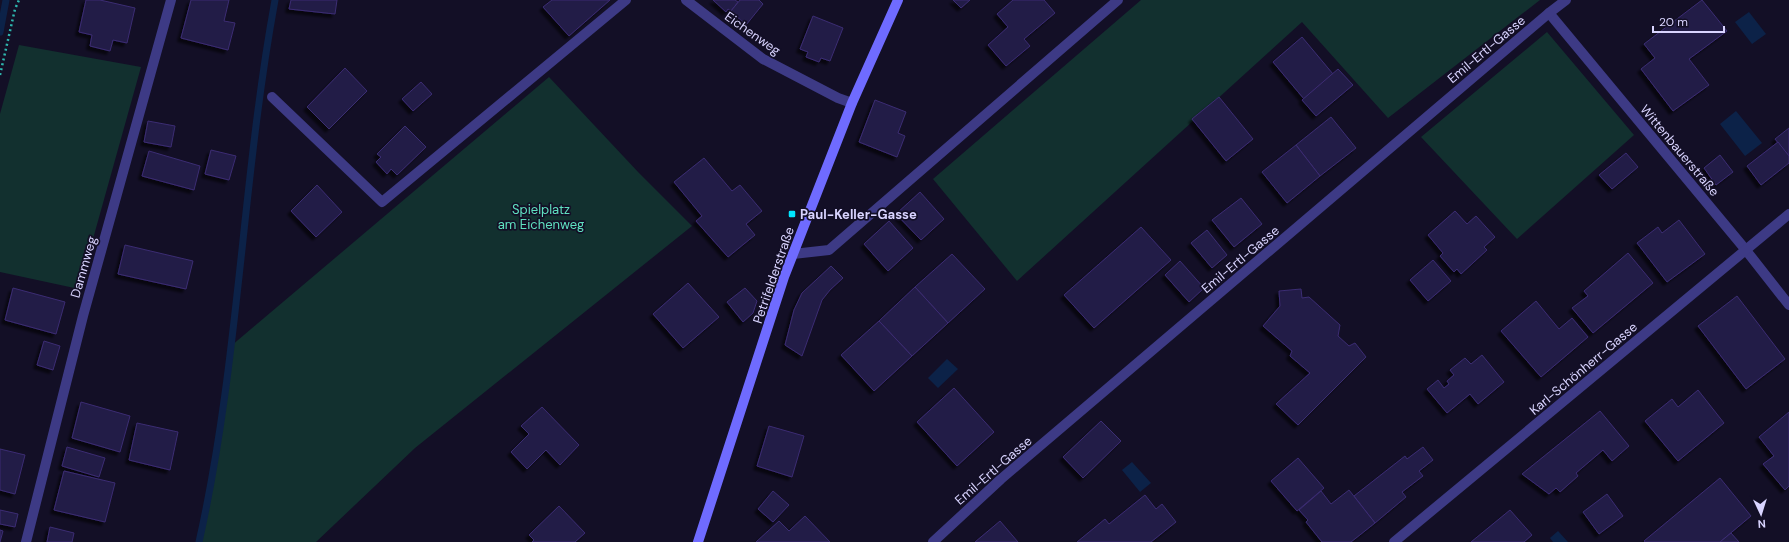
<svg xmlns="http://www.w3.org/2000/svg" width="1789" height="542" font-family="'DM Sans',sans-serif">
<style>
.green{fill:#12302f}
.water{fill:#0c2248}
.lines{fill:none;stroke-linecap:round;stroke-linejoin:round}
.stream{stroke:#0c2248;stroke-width:7}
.building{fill:#241b47;stroke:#3b2d73;filter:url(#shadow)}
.path{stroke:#2fb8b0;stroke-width:2.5;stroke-dasharray:2 3;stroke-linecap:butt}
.lane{stroke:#3d3a85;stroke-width:10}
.street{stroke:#3d3a85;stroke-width:10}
.secondary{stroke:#6f6bff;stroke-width:10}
.poi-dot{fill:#00e5ff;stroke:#130f26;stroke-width:1.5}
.labels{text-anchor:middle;stroke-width:3.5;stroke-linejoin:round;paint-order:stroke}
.street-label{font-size:13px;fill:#d9d4ff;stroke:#130f26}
.park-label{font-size:13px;fill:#5fe0c0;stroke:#130f26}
.poi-label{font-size:13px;font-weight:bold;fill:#d9d4ff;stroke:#130f26;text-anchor:start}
</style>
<defs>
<filter id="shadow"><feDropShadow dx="-3.5" dy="3.5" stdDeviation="1" flood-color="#0009"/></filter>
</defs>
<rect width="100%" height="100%" fill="#130f26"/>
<g class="green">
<path d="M1141 0H1540L1388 118 1302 22 1017 281 933 179Z"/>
<path d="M1547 32 1634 135 1517 239 1421 137Z"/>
<path d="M19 45 141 67 79 289 0 272V114Z"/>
<path d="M549 77 639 173 692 226 415 448 316 542H199L211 489 231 346Z"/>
</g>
<g class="water">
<path d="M1749 12 1766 34 1752 44 1735 22Z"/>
<path d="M1736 111 1762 143 1745 156 1720 124Z"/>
<path d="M947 359 958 369 938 388 928 378Z"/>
<path d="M1132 462 1151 483 1140 492 1122 470Z"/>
<path d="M1558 531 1568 542H1553L1550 538Z"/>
</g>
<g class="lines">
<g class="stream">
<path d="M0 32 6 0"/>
<path d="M199 542C239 364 242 179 275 0"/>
</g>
</g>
<g class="building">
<path d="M86 0H100L135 8 127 43 113 40 110 51 90 46 92 35 79 32Z"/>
<path d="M191 0H229L224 21 235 23 228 50 181 38Z"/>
<path d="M291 0H337L335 14 289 9Z"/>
<path d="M552 0H610L569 36 543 7Z"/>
<path d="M713 0H735L738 2 731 11 728 9 726 12Z"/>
<path d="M740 0H759L763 4 746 25 731 11Z"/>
<path d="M953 0H970L961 8Z"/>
<path d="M1013 0H1044L1055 13 1024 39 1030 46 1006 66 988 45 1008 27 997 14Z"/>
<path d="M1702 0 1727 31 1689 59 1709 85 1673 111 1641 69 1655 58 1644 44Z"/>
<path d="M813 16 843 28 830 61 821 58 819 62 806 57 808 52 800 49Z"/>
<path d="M1302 37 1333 74 1304 99 1273 62Z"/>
<path d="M345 68 367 91 329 129 307 107Z"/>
<path d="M1338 69 1353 85 1316 116 1302 100Z"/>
<path d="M421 82 432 94 413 111 402 99Z"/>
<path d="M1219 97 1253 139 1226 161 1192 119Z"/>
<path d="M875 100 906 112 898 133 905 136 897 157 859 142Z"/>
<path d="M1331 117 1356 148 1320 176 1296 145Z"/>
<path d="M148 121 175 126 171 147 144 142Z"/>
<path d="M405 126 426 147 397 175 391 169 387 174 376 162 381 157 377 154Z"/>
<path d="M1789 128V156L1775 139Z"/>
<path d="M1778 142 1789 156V163L1761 185 1747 166Z"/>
<path d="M1296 145 1320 176 1287 203 1262 172Z"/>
<path d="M211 150 236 156 229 180 205 174Z"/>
<path d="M149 151 200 166 194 190 142 176Z"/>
<path d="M1626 153 1638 167 1612 189 1599 175Z"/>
<path d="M1720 155 1733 172 1716 185 1704 168Z"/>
<path d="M704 158 732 191 740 185 762 211 746 224 755 235 728 257 696 221 702 216 674 182Z"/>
<path d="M317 185 342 212 316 237 291 211Z"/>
<path d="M920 192 944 219 921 240 896 214Z"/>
<path d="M1241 198 1262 224 1234 247 1212 220Z"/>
<path d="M1455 211 1467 224 1476 216 1495 237 1484 247 1487 250 1461 274 1457 269 1454 272 1440 256 1443 253 1428 235Z"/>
<path d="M1679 220 1705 254 1667 282 1637 243 1658 227 1662 233Z"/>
<path d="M889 221 913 248 888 271 864 244Z"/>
<path d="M1141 227 1171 260 1094 328 1064 295Z"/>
<path d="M1207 230 1227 255 1212 268 1191 243Z"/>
<path d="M125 245 193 261 186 289 118 274Z"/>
<path d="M1628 253 1653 283 1593 333 1572 308 1588 296 1584 291Z"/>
<path d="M952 254 985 289 948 323 915 287Z"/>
<path d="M1433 260 1451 281 1428 301 1410 280Z"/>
<path d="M1180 261 1204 288 1189 302 1165 275Z"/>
<path d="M831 266 843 278 830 290 822 300 802 356 785 345 794 310 802 293Z"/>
<path d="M688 283 719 317 683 348 653 314Z"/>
<path d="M915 287 948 323 912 356 879 321Z"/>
<path d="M13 288 65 302 56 334 5 320Z"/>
<path d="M745 288 757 301 753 313 743 322 727 302Z"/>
<path d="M1301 289 1302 298 1309 297 1340 325 1338 336 1349 346 1355 343 1366 357 1298 425 1276 404 1310 373 1290 356 1292 351 1263 326 1280 306 1279 291Z"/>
<path d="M1737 296 1785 359 1746 389 1698 326Z"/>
<path d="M1536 301 1559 329 1572 318 1588 337 1541 377 1501 331Z"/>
<path d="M879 321 912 356 874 391 841 355Z"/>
<path d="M44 341 60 346 53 370 37 365Z"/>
<path d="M1482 355 1504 382 1478 404 1470 394 1447 413 1427 389 1438 380 1444 388 1449 384 1447 381 1454 375 1450 370 1465 358 1471 364Z"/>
<path d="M954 388 994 432 957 466 917 422Z"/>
<path d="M1698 390 1724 423 1678 461 1645 421 1672 399 1678 407Z"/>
<path d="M81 402 130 416 120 452 72 438Z"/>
<path d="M542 407 579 445 560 465 546 450 527 469 511 452 529 434 521 426Z"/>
<path d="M1600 411 1629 446 1612 461 1603 450 1576 473 1578 476 1560 492 1556 488 1549 494 1522 474Z"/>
<path d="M1789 412V486L1785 490 1763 464 1774 456 1759 437Z"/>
<path d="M1101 421 1121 441 1083 478 1063 457Z"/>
<path d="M137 423 178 432 170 470 129 460Z"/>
<path d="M769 426 804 436 792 477 757 466Z"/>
<path d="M67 447 105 458 99 477 62 466Z"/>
<path d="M1423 447 1433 460 1419 471 1423 476 1402 492 1406 497 1375 523 1354 496 1405 456 1407 459Z"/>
<path d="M0 449 25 455 15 494 0 490Z"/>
<path d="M1298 458 1324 488 1297 511 1271 481Z"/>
<path d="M64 471 115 483 105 522 54 510Z"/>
<path d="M1720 478 1751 516 1720 542H1645L1644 541Z"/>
<path d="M1349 490 1375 523 1351 542H1322L1306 522 1308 520 1299 510 1321 491 1331 504Z"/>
<path d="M773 491 789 505 773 522 758 509Z"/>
<path d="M1607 494 1623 516 1599 534 1583 512Z"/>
<path d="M1145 495 1156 509 1162 504 1176 522 1151 542H1077L1105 519 1109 524Z"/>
<path d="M559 506 585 533 575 542H532L534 540 529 535Z"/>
<path d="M0 510 18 514 15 527 0 524Z"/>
<path d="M1510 510 1532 535 1524 542H1471Z"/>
<path d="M805 516 830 542H756L779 521 789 531Z"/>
<path d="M1000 521 1018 542H975Z"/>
<path d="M50 527 74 533 72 542H47Z"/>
<path d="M0 530 3 531 0 542Z"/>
<path d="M1731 533 1739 542H1720Z"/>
</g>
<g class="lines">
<path class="path" d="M0 75 15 9 19 0"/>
<path class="lane" d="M272 97 382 202 626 0"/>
<g class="street">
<path d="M686 0 763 59 838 98 852 103"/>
<path d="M1549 13 1745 249 1789 305"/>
<path d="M793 254 829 250 1118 0"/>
<path d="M26 542 83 316 171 0"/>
<path d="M933 542 1001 479 1549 13 1566 0"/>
<path d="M1394 542 1789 214"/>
</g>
<path class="secondary" d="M698 542 784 277 852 103 898 0"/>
</g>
<rect class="poi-dot" x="788" y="210" width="8" height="8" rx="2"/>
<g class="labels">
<g class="street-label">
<text transform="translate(753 33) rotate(35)" y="5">Eichenweg</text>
<text transform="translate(1486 49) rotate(-40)" y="5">Emil-Ertl-Gasse</text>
<text transform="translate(1680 150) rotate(50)" y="5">Wittenbauerstraße</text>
<text transform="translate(1240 259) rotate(-40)" y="5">Emil-Ertl-Gasse</text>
<text transform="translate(83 267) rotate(-74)" y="5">Dammweg</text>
<text transform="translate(773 275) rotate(-71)" y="5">Petrifelderstraße</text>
<text transform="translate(1583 368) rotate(-40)" y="5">Karl-Schönherr-Gasse</text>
<text transform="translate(993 470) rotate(-41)" y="5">Emil-Ertl-Gasse</text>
</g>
<g class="park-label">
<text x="541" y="214">Spielplatz<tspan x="541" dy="15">am Eichenweg</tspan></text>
</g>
<g class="poi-label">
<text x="800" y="219">Paul-Keller-Gasse</text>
</g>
</g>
<g transform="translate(1761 514) rotate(176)" stroke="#130f26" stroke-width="3" paint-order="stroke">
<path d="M0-3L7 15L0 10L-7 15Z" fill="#d9d4ff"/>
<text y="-6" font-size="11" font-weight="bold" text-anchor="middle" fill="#d9d4ff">N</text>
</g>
<path d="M1653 26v6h71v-6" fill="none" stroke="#d9d4ff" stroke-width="2"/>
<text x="1659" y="26" font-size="12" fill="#d9d4ff" stroke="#130f26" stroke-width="3" paint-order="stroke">20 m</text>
</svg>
